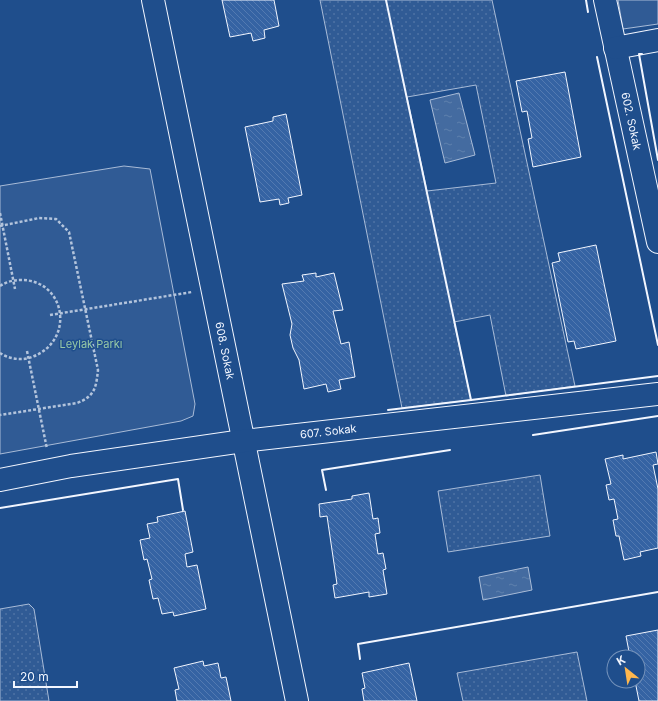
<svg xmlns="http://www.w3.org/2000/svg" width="658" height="701" font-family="Inter,sans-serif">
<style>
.grass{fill:url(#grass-dots);stroke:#a8bbd7;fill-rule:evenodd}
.built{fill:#305b95;stroke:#a8bbd7}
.water{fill:url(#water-ripples);stroke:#a8bbd7}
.building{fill:url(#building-back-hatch);stroke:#f2f6ff}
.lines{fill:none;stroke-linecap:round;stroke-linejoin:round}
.minor-casing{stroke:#f2f6ff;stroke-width:24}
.path{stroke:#b3c4dc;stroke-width:2.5;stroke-dasharray:3 2;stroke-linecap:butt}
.minor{stroke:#1f4e8c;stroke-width:22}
.wall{stroke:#f2f6ff;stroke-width:2}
.labels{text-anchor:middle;stroke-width:3;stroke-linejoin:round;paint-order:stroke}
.street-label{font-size:11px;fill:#f2f6ff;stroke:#1f4e8c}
.park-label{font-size:11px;fill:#97c8a6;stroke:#1f4e8c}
</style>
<defs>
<pattern id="grass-dots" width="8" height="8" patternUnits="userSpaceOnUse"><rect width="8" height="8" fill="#305b95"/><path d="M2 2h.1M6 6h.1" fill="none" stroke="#4e73a5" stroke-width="1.8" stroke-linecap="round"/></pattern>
<pattern id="water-ripples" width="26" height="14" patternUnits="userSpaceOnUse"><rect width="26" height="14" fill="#446ba0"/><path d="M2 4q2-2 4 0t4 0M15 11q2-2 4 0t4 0" fill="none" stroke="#5f81ae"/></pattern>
<pattern id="building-back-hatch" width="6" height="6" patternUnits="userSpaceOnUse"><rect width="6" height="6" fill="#3563a3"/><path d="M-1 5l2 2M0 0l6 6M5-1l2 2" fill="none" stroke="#537ab1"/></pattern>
</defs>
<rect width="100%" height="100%" fill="#1f4e8c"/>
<g class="grass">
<path d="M320 0H492L575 386 506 396 490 315 454 322 471 400 402 408ZM476 85 496 183 427 191 407 97Z"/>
<path d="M540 475 550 536 448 552 438 491Z"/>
<path d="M29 604 34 609 49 701H0V609Z"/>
<path d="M577 652 587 701H463L457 673Z"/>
</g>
<g class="built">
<path d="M618 0H658V24L623 29Z"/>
<path d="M124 166 150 169 195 404 193 416 181 421 0 454V186Z"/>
</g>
<g class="water">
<path d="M459 93 475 155 445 163 430 100Z"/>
<path d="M528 567 532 590 483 600 479 577Z"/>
</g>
<g class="building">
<path d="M222 0H274L279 26 264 30 265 38 253 41 251 33 230 37Z"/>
<path d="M565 72 581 157 533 167 528 139 532 138 527 111 522 112 516 81Z"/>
<path d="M286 114 302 195 288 198 289 203 280 205 279 199 260 202 245 127 273 121V117Z"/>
<path d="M596 245 616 341 576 349 574 341 568 342 552 263 560 261 558 253Z"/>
<path d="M316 273V277L334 273 343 310 333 311 341 344 349 342 355 377 339 380 341 389 328 392 326 384 304 389 299 360 293 348 290 335 292 324 282 284 304 281 302 275Z"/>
<path d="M656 452 658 464 653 465 658 489V548L640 552 641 556 624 560 619 536H616L613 520 618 519 614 499 609 500 606 485 611 484 605 459 623 455V459Z"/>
<path d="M369 493 373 519 378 518 380 533 375 534 378 554 383 553 386 569 383 570 387 594 369 597V592L335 598 333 585 337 584 327 516 320 517 319 504 352 499V496Z"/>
<path d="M185 511 193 552 185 554 187 567 197 565 206 609 174 616 173 612 162 614 158 598 153 599 149 580 152 579 147 559 144 560 140 540 150 538 147 524 158 522 157 517Z"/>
<path d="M658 630V701H639L635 681H638V657H630L626 636Z"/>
<path d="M203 661 204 666 218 663 221 678 226 677 231 701H177L175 690 179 689 174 668Z"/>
<path d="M409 663 417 701H364L362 689 365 688 362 673Z"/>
</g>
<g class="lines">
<g class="minor-casing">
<g id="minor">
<path id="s1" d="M153 0 297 701"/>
<path id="s2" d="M605 0 658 242"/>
<path d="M615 48 658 40"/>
<path id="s3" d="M0 480 71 466 243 441 658 394"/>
</g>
</g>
<g class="path">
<path d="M0 213 15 289"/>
<path d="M0 226 39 218 56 219 69 232 98 370C96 388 95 396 77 403L0 415"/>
<path d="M0 286C6 282 13 280 20 280 66 279 76 341 32 357 22 361 9 359 0 353"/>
<path d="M50 315 192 292"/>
<path d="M27 351 47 449"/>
</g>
<use href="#minor" class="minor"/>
<g class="wall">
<path d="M386 0 471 400 388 410"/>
<path d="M586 0 588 12"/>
<path d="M642 54H639L658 160"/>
<path d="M597 57 658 345"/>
<path d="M471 400 658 376"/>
<path d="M533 435 658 416"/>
<path d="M326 490 322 470 450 450"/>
<path d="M0 508 178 479 183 510"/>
<path d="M360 659 358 644 658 592"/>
</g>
</g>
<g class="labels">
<g class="street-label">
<text dy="4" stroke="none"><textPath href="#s2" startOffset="124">602. Sokak</textPath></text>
<text dy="4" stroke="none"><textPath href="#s1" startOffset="358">608. Sokak</textPath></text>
<text dy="4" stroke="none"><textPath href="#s3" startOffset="332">607. Sokak</textPath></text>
</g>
<g class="park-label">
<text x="91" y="348">Leylak Parkı</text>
</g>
</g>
<g transform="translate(626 669) rotate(330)"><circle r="19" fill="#1f4e8c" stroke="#7391ba"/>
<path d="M0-3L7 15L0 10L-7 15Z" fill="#ffb74d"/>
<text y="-6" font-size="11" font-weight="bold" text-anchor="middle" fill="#f2f6ff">K</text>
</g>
<path d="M14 681v6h63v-6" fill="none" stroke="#f2f6ff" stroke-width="2"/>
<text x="20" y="681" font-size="12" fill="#f2f6ff" stroke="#1f4e8c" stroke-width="3" paint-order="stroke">20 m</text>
</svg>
